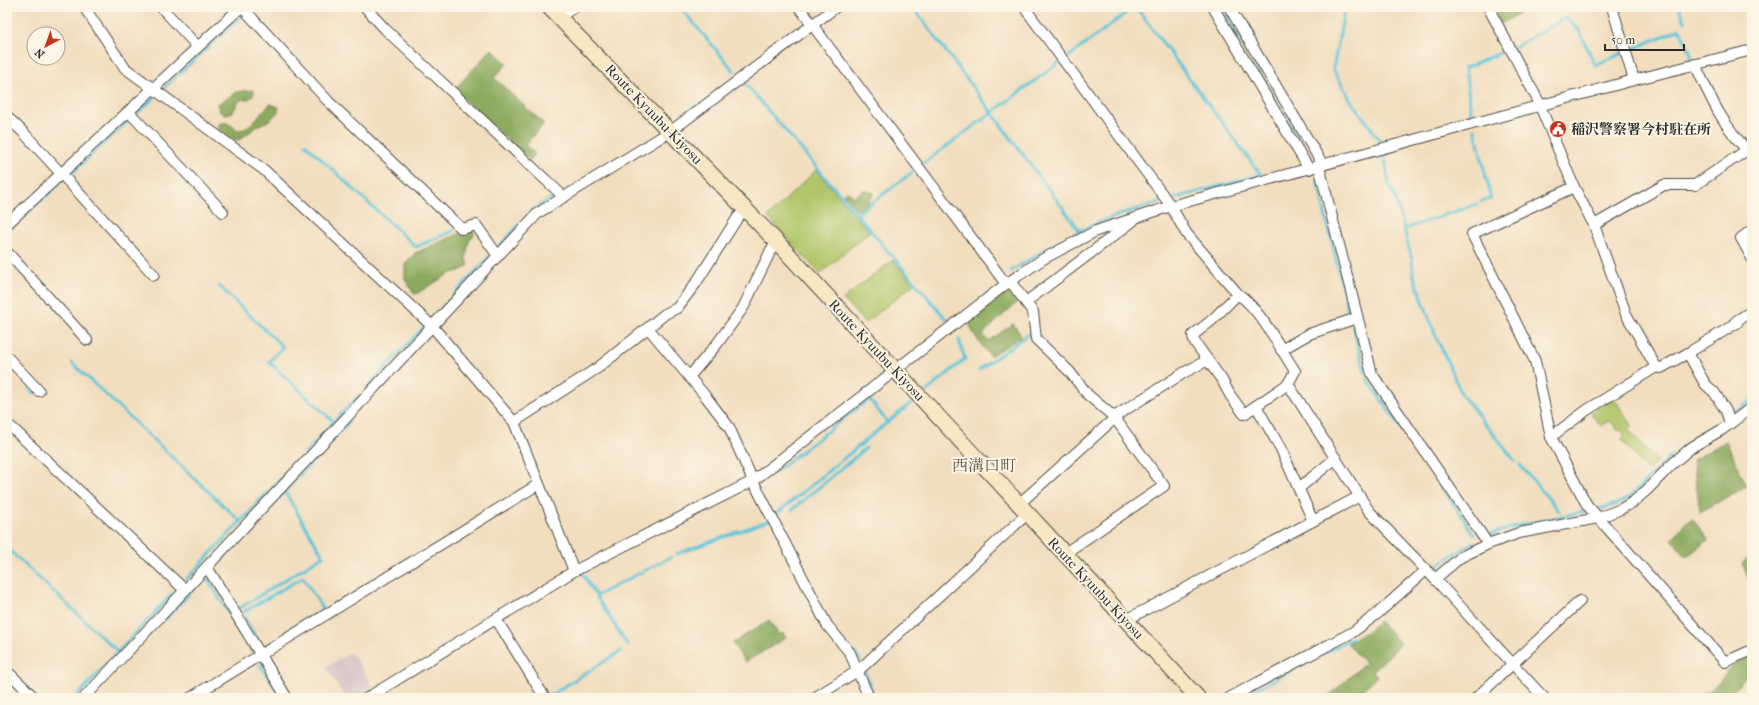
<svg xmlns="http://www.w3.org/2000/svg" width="1759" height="705" font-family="'IM FELL French Canon','Noto Serif JP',serif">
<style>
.industrial{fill:#d2bec3}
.green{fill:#b1c66a;stroke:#6e784a}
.forest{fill:#8cab5e;stroke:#5c6b44}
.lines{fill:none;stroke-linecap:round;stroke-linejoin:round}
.stream{stroke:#5ec6da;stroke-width:3}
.street-casing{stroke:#494641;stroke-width:12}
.secondary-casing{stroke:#494641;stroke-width:17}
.street{stroke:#fff;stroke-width:10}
.secondary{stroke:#f7e8c3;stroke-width:15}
.labels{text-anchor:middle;stroke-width:4;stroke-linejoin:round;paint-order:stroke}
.street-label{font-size:14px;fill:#2b2b2b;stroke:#fcf5e5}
.poi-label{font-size:14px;font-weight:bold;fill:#2b2b2b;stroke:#fcf5e5;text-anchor:start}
.quarter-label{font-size:16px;fill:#655649;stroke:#fcf5e5}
</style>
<rect width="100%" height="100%" fill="#fcf5e5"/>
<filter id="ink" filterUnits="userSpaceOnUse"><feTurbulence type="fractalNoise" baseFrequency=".025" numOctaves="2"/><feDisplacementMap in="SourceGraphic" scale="8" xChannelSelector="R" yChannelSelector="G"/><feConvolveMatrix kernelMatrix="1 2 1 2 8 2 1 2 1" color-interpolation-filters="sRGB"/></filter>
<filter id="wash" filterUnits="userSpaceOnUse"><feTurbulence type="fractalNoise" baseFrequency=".012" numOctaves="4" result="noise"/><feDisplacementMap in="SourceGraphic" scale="16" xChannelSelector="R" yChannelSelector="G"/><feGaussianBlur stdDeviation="0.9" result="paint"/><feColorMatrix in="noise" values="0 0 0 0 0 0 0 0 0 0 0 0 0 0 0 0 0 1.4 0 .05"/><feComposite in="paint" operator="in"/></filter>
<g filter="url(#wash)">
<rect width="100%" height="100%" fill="#f2debf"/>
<path class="industrial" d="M351 652 373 687 356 698H345L326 667Z"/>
<g class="green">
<path d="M816 170 869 232 820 274 768 217Z"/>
<path d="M893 260 914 284 865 323 843 299Z"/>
<path d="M1613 397 1632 425 1628 429 1657 461 1648 471 1621 439 1625 436 1620 429 1618 431 1610 420 1601 426 1591 413Z"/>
</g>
<g class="forest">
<path d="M1492 7H1523L1524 10 1501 24Z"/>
<path d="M492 49 507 64 494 78 544 124 525 145 535 154 530 160 454 90Z"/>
<path d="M252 90 254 91 253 96 247 100 244 99 238 102 233 112 226 114 220 112 218 104 237 92Z"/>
<path d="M270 104 279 107 278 112 270 120 259 125 239 140 232 139 220 131 218 127 220 123H227L238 130 245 129 253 122Z"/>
<path d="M864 190 874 193 868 203 857 211 843 194 847 192 851 194 854 197Z"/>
<path d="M470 229 475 233 469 241 466 259 469 265 462 270 449 274 416 294H414L405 279V264L415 253Z"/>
<path d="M1012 289 1019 299 1015 304 986 331 983 336 989 341 1013 324 1022 336 990 356C984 347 966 329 971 319L1008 290Z"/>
<path d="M1726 441 1747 486 1700 512 1693 460Z"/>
<path d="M1693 519 1708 540 1686 557 1672 539 1687 521Z"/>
<path d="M1752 556V580L1748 578 1742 563Z"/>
<path d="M769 620 779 635 783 633 786 638 745 662 733 643Z"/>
<path d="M1379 621 1401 644 1373 671 1377 676 1355 698H1331L1329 696 1365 663 1347 643 1369 630Z"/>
<path d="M1752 656V668L1728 698H1698L1706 691 1708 693 1727 673 1733 664Z"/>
</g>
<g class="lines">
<g class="stream">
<path d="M680 7 734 71"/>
<path d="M913 7 1080 231"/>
<path d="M1136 7 1261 175 1175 198"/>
<path d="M1221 7 1311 160"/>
<path d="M1345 7 1333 69 1350 99 1381 142"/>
<path d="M1679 7 1685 22"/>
<path d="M1515 47 1565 18 1579 30 1595 65 1621 54"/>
<path d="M1630 50 1680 29 1691 54V60"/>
<path d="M1068 57 1134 7"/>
<path d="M743 81 947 320"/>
<path d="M164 88 244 14"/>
<path d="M138 112 154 98"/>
<path d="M1472 119 1465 68 1507 50"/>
<path d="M676 121 697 105"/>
<path d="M1475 129 1491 199 1481 201"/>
<path d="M305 144 416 247 455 230"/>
<path d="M1384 153 1389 184 1396 200 1404 229 1412 260 1413 274 1435 334 1462 395 1515 461"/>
<path d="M924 163 1060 62"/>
<path d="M72 173 128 121"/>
<path d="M1317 180 1348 310"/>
<path d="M857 214 914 171"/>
<path d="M1404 229 1477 204"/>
<path d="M7 232 59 184"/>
<path d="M497 249 534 209 555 196"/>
<path d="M1011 271C1044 250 1079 229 1116 216 1131 210 1146 207 1160 202"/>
<path d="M219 286 283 347 269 362 334 422"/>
<path d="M431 320 491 255"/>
<path d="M1353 326 1365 372"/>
<path d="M72 363 241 522"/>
<path d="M979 370 1030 333"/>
<path d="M1367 379 1417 451"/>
<path d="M367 387 425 326"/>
<path d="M30 388 35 394"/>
<path d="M927 391 965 359 959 340"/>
<path d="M1730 415 1752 401"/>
<path d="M1698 436 1724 420"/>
<path d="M1681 448 1690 442"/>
<path d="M305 453 359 395"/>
<path d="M1421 457 1428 467"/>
<path d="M1520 465 1559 511"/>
<path d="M774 473 869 399 888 423"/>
<path d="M1440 485 1445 493"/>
<path d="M1448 496 1474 534"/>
<path d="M1599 509 1617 504 1630 497 1672 455"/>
<path d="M792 510 866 448"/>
<path d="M774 514 775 515 911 403"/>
<path d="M1491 534 1517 526 1586 511"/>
<path d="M7 548 118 652"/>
<path d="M677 554 770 520"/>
<path d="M217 564 349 422"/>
<path d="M1432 571 1442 562 1474 542"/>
<path d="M583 574 596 596 671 557"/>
<path d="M186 580 299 459"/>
<path d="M596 596 628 646"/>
<path d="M240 608 323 556 285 492"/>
<path d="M244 612 303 577 323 610 300 625"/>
<path d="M244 617 260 644"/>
<path d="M166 619 203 579 208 580 252 651"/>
<path d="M854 652 860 660"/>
<path d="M260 665 280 695"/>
<path d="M1303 665 1352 638"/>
<path d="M865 673 875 698"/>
<path d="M549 696 621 651"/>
<path d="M75 698 172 594"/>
<path d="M1240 698 1296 668"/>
</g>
</g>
</g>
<g filter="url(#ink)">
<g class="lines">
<g class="street-casing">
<g id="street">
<path d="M84 7 125 68 264 170 432 326 514 422 574 571"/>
<path d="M161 7 198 47"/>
<path d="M242 7 328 101 462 229 476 225 498 256"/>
<path d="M365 7 385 29 564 197"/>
<path d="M799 7 1006 284"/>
<path d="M1024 7 1171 206 1186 233 1238 294C1260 309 1280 348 1295 371L1288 384 1369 511 1435 579 1544 698"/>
<path d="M1213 7 1309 169"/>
<path d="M1229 7 1323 165"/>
<path d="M1488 7 1541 106"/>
<path d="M1612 7 1634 80"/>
<path d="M559 18 574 7"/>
<path d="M1695 64C1711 99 1723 127 1752 155"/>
<path d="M1540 106 1574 187 1594 225 1626 314 1656 367 1661 368 1688 353 1705 384 1714 392 1726 411 1730 423"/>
<path d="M129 112 223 212"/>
<path d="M7 117 22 131 154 275"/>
<path d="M1319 166 1372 374 1488 544"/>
<path d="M1574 187 1472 234 1535 361 1551 437 1587 505 1725 662 1752 650"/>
<path d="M7 224 241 7"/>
<path d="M1594 225 1664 185H1695L1747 150"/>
<path d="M1752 230 1741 238 1752 258"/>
<path d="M7 252 87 340"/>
<path d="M1010 281 1033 312 1036 339 1069 371 1088 395 1114 417 1164 486 1065 553"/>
<path d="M1238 294 1211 321 1193 335 1194 341 1222 380 1230 395 1244 414 1288 384"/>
<path d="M1026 302 1133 221"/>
<path d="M648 328 707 398 729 427 753 481 827 625 850 653 869 698"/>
<path d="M1281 350 1309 334 1357 318"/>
<path d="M1688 353 1737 323 1736 321 1752 311"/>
<path d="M7 357 39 391"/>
<path d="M689 377 717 344 743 308 771 250 778 243"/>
<path d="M1256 406 1281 449 1313 521"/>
<path d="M1114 417 1185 372 1208 360"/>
<path d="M514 422 599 367 665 314 677 308 696 283 738 217 746 209"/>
<path d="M11 427 185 590"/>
<path d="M1551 437 1587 410 1656 367"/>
<path d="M1299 488 1336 458"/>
<path d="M1019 504 1115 418"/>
<path d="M207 567 287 698"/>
<path d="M1435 579 1461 557 1488 544 1519 533 1598 518 1621 509 1633 502 1647 490 1671 465 1692 447 1723 429 1752 407"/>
<path d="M496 619 545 698"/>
<path d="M1126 620 1360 496"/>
<path d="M7 671 35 698"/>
<path d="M84 698 538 213 671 131 836 7"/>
<path d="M190 698 539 484"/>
<path d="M367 698 574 571 753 481 1006 284 1043 259 1096 231 1171 206 1634 80 1752 50"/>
<path d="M814 698 859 670 1028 513"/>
<path d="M1229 698 1353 632 1377 614 1426 570"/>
<path d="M1476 698 1580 601"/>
</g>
</g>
<g class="secondary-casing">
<path id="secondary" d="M549 7 778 243 1198 698"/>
</g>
<use href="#street" class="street"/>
<use href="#secondary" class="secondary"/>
</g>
</g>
<defs>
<g id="civic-disc" transform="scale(0.9)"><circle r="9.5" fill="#c8321e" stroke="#fcf5e5"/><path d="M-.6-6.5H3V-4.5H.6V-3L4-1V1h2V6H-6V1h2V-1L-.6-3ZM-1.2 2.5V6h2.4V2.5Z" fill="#fff"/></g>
</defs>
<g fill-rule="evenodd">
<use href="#civic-disc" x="1558" y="129"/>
</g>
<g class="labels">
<g class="street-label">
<text transform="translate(654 114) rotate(46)" y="5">Route Kyuubu-Kiyosu</text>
<text transform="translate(877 350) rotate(47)" y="5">Route Kyuubu-Kiyosu</text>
<text transform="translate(1096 588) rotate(47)" y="5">Route Kyuubu-Kiyosu</text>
</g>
<g class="poi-label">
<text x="1571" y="134">稲沢警察署今村駐在所</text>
</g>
<g class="quarter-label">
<text x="984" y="471">西溝口町</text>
</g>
</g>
<rect width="1759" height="705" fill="none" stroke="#fcf5e5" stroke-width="24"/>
<g transform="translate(46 46) rotate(221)"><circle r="19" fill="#fcf5e5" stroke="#a8a49b"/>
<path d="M0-3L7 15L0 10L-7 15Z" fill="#c8321e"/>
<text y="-6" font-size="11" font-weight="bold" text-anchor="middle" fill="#2b2b2b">N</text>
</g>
<path d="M1605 44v6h79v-6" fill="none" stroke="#2b2b2b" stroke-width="2"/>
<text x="1611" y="44" font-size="12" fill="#2b2b2b" stroke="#fcf5e5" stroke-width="3" paint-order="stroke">50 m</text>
</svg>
